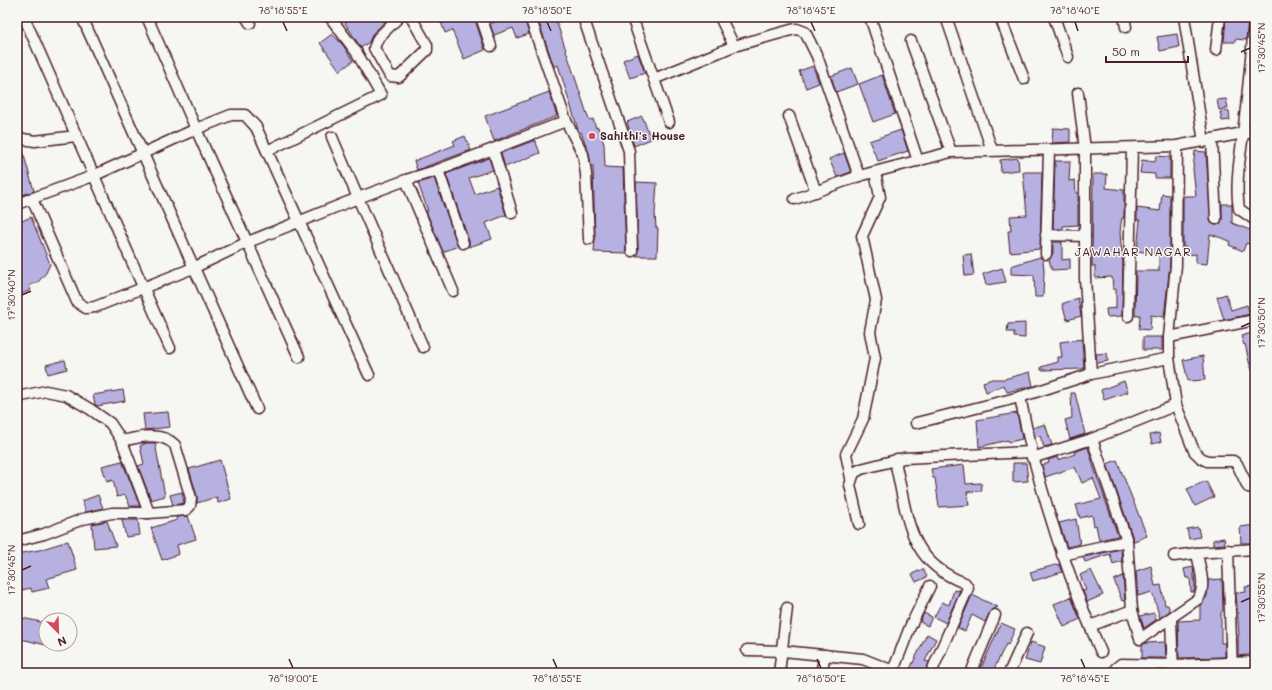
<svg xmlns="http://www.w3.org/2000/svg" width="1272" height="690" font-family="Mali,sans-serif">
<style>
.building{fill:#b7b1e2;stroke:#4a1f2b}
.lines{fill:none;stroke-linecap:round;stroke-linejoin:round}
.minor-casing{stroke:#4a1f2b;stroke-width:13}
.minor{stroke:#f6f6f2;stroke-width:10}
.ticks{fill:none;stroke:#4a1f2b;stroke-width:1.5}
.poi-dot{fill:#d1495b;stroke:#f6f6f2;stroke-width:1.5}
.labels{text-anchor:middle;stroke-width:3;stroke-linejoin:round;paint-order:stroke}
.poi-label{font-size:11px;font-weight:bold;fill:#4a1f2b;stroke:#f6f6f2;text-anchor:start}
.neighbourhood-label{font-size:12px;letter-spacing:1px;fill:#4a1f2b;stroke:#f6f6f2}
.neatline{fill:none;stroke:#4a1f2b;stroke-width:1.5}
.ticks-label{font-size:10px;text-anchor:middle;fill:#4a1f2b}
</style>
<rect width="100%" height="100%" fill="#f6f6f2"/>
<filter id="ink" filterUnits="userSpaceOnUse"><feTurbulence type="fractalNoise" baseFrequency=".025" numOctaves="2"/><feDisplacementMap in="SourceGraphic" scale="8" xChannelSelector="R" yChannelSelector="G"/><feConvolveMatrix kernelMatrix="1 2 1 2 8 2 1 2 1" color-interpolation-filters="sRGB"/></filter>
<g filter="url(#ink)">
<g class="building">
<path d="M354 17H390L373 33 369 42 361 48 345 23Z"/>
<path d="M439 17H474L485 50 464 59 452 30 445 33Z"/>
<path d="M508 17H524L529 34 517 38 513 28 494 35 490 24Z"/>
<path d="M537 17H555L589 120 593 119 596 128 598 127 604 144 605 167 623 168 626 253 594 252 595 239 593 166H591L589 153 581 132 579 133 576 123 558 65 554 67Z"/>
<path d="M1226 17H1248L1246 40 1235 39V42H1224Z"/>
<path d="M332 34 343 45 353 61 340 71 320 43Z"/>
<path d="M1177 34 1179 47 1160 51 1157 37Z"/>
<path d="M638 54 645 73 630 78 623 60Z"/>
<path d="M813 66 819 83 806 88 799 71Z"/>
<path d="M852 68 858 84 836 92 831 76Z"/>
<path d="M882 75 895 114 873 122 859 84Z"/>
<path d="M549 92 557 116 494 141 485 116Z"/>
<path d="M1226 99 1228 108 1219 110 1217 100Z"/>
<path d="M1229 111 1230 120 1222 121 1220 112Z"/>
<path d="M642 116 651 139 634 146 627 122Z"/>
<path d="M1053 128 1070 129V142L1052 143Z"/>
<path d="M901 130 908 151 878 161 869 141Z"/>
<path d="M465 136 471 150 417 170 414 161 455 145 453 141Z"/>
<path d="M535 140 540 153 505 167 501 153Z"/>
<path d="M17 145H21L34 191 17 197Z"/>
<path d="M1195 151 1206 152 1211 223 1216 225 1220 224 1222 219V204H1232V223L1255 232V246L1246 243 1243 251 1229 245 1230 241 1210 234 1207 264 1196 263V254L1186 255V247H1183V196H1196L1193 169Z"/>
<path d="M844 153 851 172 837 177 829 159Z"/>
<path d="M1156 156 1170 157V178H1155V174L1140 173 1142 160 1155 162Z"/>
<path d="M489 158 493 170 469 178 475 194 497 186 506 215 486 223 492 239 469 247V241L446 174Z"/>
<path d="M1018 158 1019 170 1001 172 1000 160Z"/>
<path d="M1055 161H1070L1069 181 1075 180 1076 193H1078V225L1063 226V229H1053Z"/>
<path d="M1023 172H1042L1040 249 1010 252 1008 231H1011L1010 216 1027 215Z"/>
<path d="M1093 174H1107L1106 188 1124 190V218H1122L1121 223 1120 233 1123 263 1122 316 1107 317 1106 309 1116 308V289H1113L1112 277 1095 278V266H1092Z"/>
<path d="M434 178 458 246 443 252 426 211H428L418 183Z"/>
<path d="M636 182 657 183 655 213 656 228H658L657 256H636L638 251Z"/>
<path d="M1162 194 1170 195V265L1164 317 1151 315 1150 330 1139 329 1140 315 1135 316 1136 271H1159V254L1137 251 1140 220H1137V208L1160 211Z"/>
<path d="M31 217 50 264 46 273 38 282 29 286 31 290 17 296V223Z"/>
<path d="M1053 242H1062V260L1070 259V269L1052 270 1049 260 1053 253Z"/>
<path d="M971 254 974 275 965 276 963 255Z"/>
<path d="M1040 257 1043 260 1044 271 1043 297H1035L1034 275 1011 274V266Z"/>
<path d="M1002 268 1006 282 986 285 983 274Z"/>
<path d="M1226 294 1231 310 1247 305 1250 314 1224 320 1217 297Z"/>
<path d="M1078 298 1081 316 1067 320 1062 304Z"/>
<path d="M1025 323V338L1014 337V332H1007L1008 324Z"/>
<path d="M1255 332V370H1251L1245 344 1244 345 1241 336Z"/>
<rect x="1143" y="337" width="19" height="13"/>
<path d="M1082 339 1084 369 1041 370V367L1058 362V357H1062L1060 342Z"/>
<path d="M1107 353 1108 361 1097 363 1096 354Z"/>
<path d="M1203 356 1205 380 1188 381 1183 360Z"/>
<path d="M65 360 67 369 48 374 46 365Z"/>
<path d="M1030 372 1033 386 1007 392 1004 385 986 392 983 382 992 379H1004Z"/>
<path d="M1124 381 1128 392 1104 400 1101 390Z"/>
<path d="M123 390 125 401 97 406 95 404 93 395Z"/>
<path d="M1071 393H1075L1085 434 1070 439 1065 420 1072 418Z"/>
<path d="M168 412 170 427 145 430 143 414Z"/>
<path d="M1017 413 1022 439 1009 442 1008 440 979 447 977 420Z"/>
<path d="M1045 424 1052 445 1044 447 1040 436 1035 437 1033 428Z"/>
<path d="M1159 433 1161 442 1152 444 1150 435Z"/>
<path d="M146 443H155L165 496 151 500 138 466 144 464 140 446Z"/>
<path d="M1088 447 1094 468 1118 536 1099 540 1096 525 1094 526 1092 515 1080 518 1076 505 1101 499 1093 478 1082 483 1075 467 1045 477 1042 465 1049 463 1048 460 1057 457 1058 460 1075 454 1074 452Z"/>
<path d="M220 460 231 499 218 503 217 497 197 503V496L189 469Z"/>
<path d="M1117 460 1147 536 1134 541 1107 464Z"/>
<path d="M122 461 140 506H130L125 495 117 497 113 480 107 482 102 466Z"/>
<path d="M1013 463H1026L1028 481 1013 482Z"/>
<path d="M964 465 966 484 981 483 982 491 967 492 969 505 939 507 935 478H933L931 469Z"/>
<path d="M1206 481 1214 497 1195 506 1187 489Z"/>
<path d="M182 492 184 503 173 505 170 495Z"/>
<path d="M98 495 103 508 86 512 82 501Z"/>
<path d="M188 516 196 539 177 545 179 554 162 560 151 528 177 520 176 517Z"/>
<path d="M1076 519 1080 544 1067 547 1059 523Z"/>
<path d="M122 520H138L140 535 126 537Z"/>
<path d="M107 521 116 546 94 548 92 524Z"/>
<path d="M1255 525V543H1241L1240 527Z"/>
<path d="M1198 527 1200 537 1189 539 1187 529Z"/>
<path d="M1224 538 1225 544 1213 545V540Z"/>
<path d="M68 541 77 570 46 579 49 588 32 592 31 588 17 591V554L39 550Z"/>
<path d="M1121 549 1122 561 1113 564 1110 554 1085 562 1083 557Z"/>
<path d="M1059 564 1062 572 1033 581 1030 572Z"/>
<path d="M1151 566 1155 586 1161 585 1165 605H1168L1170 611 1160 618 1152 592 1138 596 1136 571Z"/>
<path d="M1193 567 1195 587 1194 592H1191L1190 578H1186L1184 569Z"/>
<path d="M923 569 927 577 916 582 912 574Z"/>
<path d="M1091 570 1103 595 1087 602 1083 591 1086 590 1080 575Z"/>
<path d="M1123 576 1125 600 1122 601 1114 580Z"/>
<path d="M1222 579 1223 610 1221 613V643H1225V657L1179 658 1178 621 1200 620V605L1207 596 1208 580Z"/>
<path d="M1255 586V654L1238 656V635H1239L1236 593 1246 592 1245 587Z"/>
<path d="M958 589 960 590 946 623 934 617 942 602 949 605 954 590 958 591Z"/>
<path d="M972 595 998 607 991 610 985 622 972 615 965 631 958 628Z"/>
<path d="M1071 597 1080 619 1064 627 1054 604Z"/>
<path d="M924 613 932 617 928 626 920 622Z"/>
<path d="M1154 613 1156 620 1144 628 1140 616Z"/>
<path d="M17 617 46 623V645L17 638Z"/>
<path d="M1001 623 1015 629 1008 645 1006 644 992 673H979Z"/>
<path d="M927 634 936 639 925 661 929 662 925 673H908Z"/>
<path d="M1031 642 1045 647 1040 664 1025 660Z"/>
<path d="M1165 642 1166 658H1142V645L1146 643Z"/>
<rect x="1238" y="669" width="14" height="4"/>
<path d="M1225 670 1226 673H1179V671Z"/>
</g>
<g class="lines">
<g class="minor-casing">
<g id="minor">
<path d="M24 17 170 348"/>
<path d="M82 17 257 409"/>
<path d="M246 17 250 23"/>
<path d="M399 17 378 38 374 48 390 76 399 77 427 50V45L411 17"/>
<path d="M481 17 491 46"/>
<path d="M583 17 629 151 632 251"/>
<path d="M632 17 669 122"/>
<path d="M870 17 918 161"/>
<path d="M946 17 992 150"/>
<path d="M1000 17 1024 79"/>
<path d="M1054 17 1068 57"/>
<path d="M1124 17 1126 27"/>
<path d="M1184 17 1204 142"/>
<path d="M1255 17C1251 56 1248 95 1243 133 1240 159 1235 183 1239 209L1255 220"/>
<path d="M911 41 951 152"/>
<path d="M734 46 791 30 797 29 805 32 817 56 859 176"/>
<path d="M1216 50 1220 17"/>
<path d="M654 79 734 46 720 17"/>
<path d="M1078 93 1085 149V278L1091 374"/>
<path d="M789 116 816 192"/>
<path d="M566 121 583 154 586 174 589 239"/>
<path d="M17 138 35 141 76 136"/>
<path d="M1212 140 1216 219"/>
<path d="M1177 146 1176 265 1169 337V358L1176 405 1194 451 1201 458 1207 461H1233L1237 464 1248 487 1255 488"/>
<path d="M493 149 512 213"/>
<path d="M267 151 381 95 357 53 330 17"/>
<path d="M438 170 463 243"/>
<path d="M406 180 453 291"/>
<path d="M32 199 77 302 86 308 95 307 193 268 248 242 358 198 332 137"/>
<path d="M795 199 859 176 951 152 1177 146 1243 133H1255"/>
<path d="M17 204 93 176 196 129 147 17"/>
<path d="M1046 235 1085 236"/>
<path d="M1046 254 1049 150"/>
<path d="M1128 316 1132 148"/>
<path d="M1169 337 1255 320"/>
<path d="M423 347 358 198 406 180 438 170 566 121 530 17"/>
<path d="M299 357 196 129 231 115H245L256 127 369 375"/>
<path d="M17 397 46 391 66 395 90 409 110 423 122 441 149 513"/>
<path d="M916 423 1020 397"/>
<path d="M1092 439 1176 405"/>
<path d="M1032 458 1092 439 1127 541 1132 610 1090 626"/>
<path d="M897 459 896 466C908 518 908 562 965 583L968 588 931 673"/>
<path d="M851 478 846 454 863 419 875 358 870 332 876 300 862 236 880 197 875 172"/>
<path d="M859 524 850 485 854 473 861 469 904 458 1030 452"/>
<path d="M17 541 44 534 83 519 112 513H149L186 510 190 506 191 498 175 445C161 431 139 437 122 441"/>
<path d="M1228 550 1232 673"/>
<path d="M1062 555 1127 541"/>
<path d="M1174 556 1197 553"/>
<path d="M1132 610 1140 639 1198 599C1207 586 1199 567 1197 553L1255 549"/>
<path d="M1171 619 1173 673"/>
<path d="M747 650 783 651 863 659 898 673"/>
<path d="M1101 652C1065 570 1037 485 1020 397L1091 374 1169 358"/>
<path d="M893 671 910 627 930 586"/>
<path d="M779 673 787 608"/>
<path d="M821 673 825 655"/>
<path d="M971 673 995 615"/>
<path d="M1009 673 1027 633"/>
<path d="M1114 673 1116 668 1121 664 1173 665 1255 662"/>
</g>
</g>
<use href="#minor" class="minor"/>
</g>
</g>
<path class="ticks" d="M283 22 287 31M547 22 551 31M811 22 815 31M1075 22 1078 31M1241 52 1250 48M22 295 31 291M1241 327 1250 323M22 570 31 566M1241 602 1250 598M289 659 293 668M553 659 557 668M817 659 821 668M1081 659 1085 668"/>
<circle class="poi-dot" cx="592" cy="136" r="4"/>
<g class="labels">
<g class="poi-label">
<text x="600" y="140">Sahithi's House</text>
</g>
<g class="neighbourhood-label">
<text x="1133" y="256">JAWAHAR NAGAR</text>
</g>
</g>
<rect width="1272" height="690" fill="none" stroke="#f6f6f2" stroke-width="44"/>
<g transform="translate(58 632) rotate(157)"><circle r="19" fill="#f6f6f2" stroke="#b1a0a2"/>
<path d="M0-3L7 15L0 10L-7 15Z" fill="#d1495b"/>
<text y="-6" font-size="11" font-weight="bold" text-anchor="middle" fill="#4a1f2b">N</text>
</g>
<path d="M1106 56v6h82v-6" fill="none" stroke="#4a1f2b" stroke-width="2"/>
<text x="1112" y="56" font-size="12" fill="#4a1f2b" stroke="#f6f6f2" stroke-width="3" paint-order="stroke">50 m</text>
<rect x="22" y="22" width="1228" height="646" class="neatline"/>
<g class="ticks-label">
<text x="283" y="14">78°18'55"E</text>
<text x="547" y="14">78°18'50"E</text>
<text x="811" y="14">78°18'45"E</text>
<text x="1075" y="14">78°18'40"E</text>
<text transform="translate(1261 48) rotate(-90)" y="4">17°30'45"N</text>
<text transform="translate(11 295) rotate(-90)" y="4">17°30'40"N</text>
<text transform="translate(1261 323) rotate(-90)" y="4">17°30'50"N</text>
<text transform="translate(11 570) rotate(-90)" y="4">17°30'45"N</text>
<text transform="translate(1261 598) rotate(-90)" y="4">17°30'55"N</text>
<text x="293" y="682">78°19'00"E</text>
<text x="557" y="682">78°18'55"E</text>
<text x="821" y="682">78°18'50"E</text>
<text x="1085" y="682">78°18'45"E</text>
</g>
</svg>
